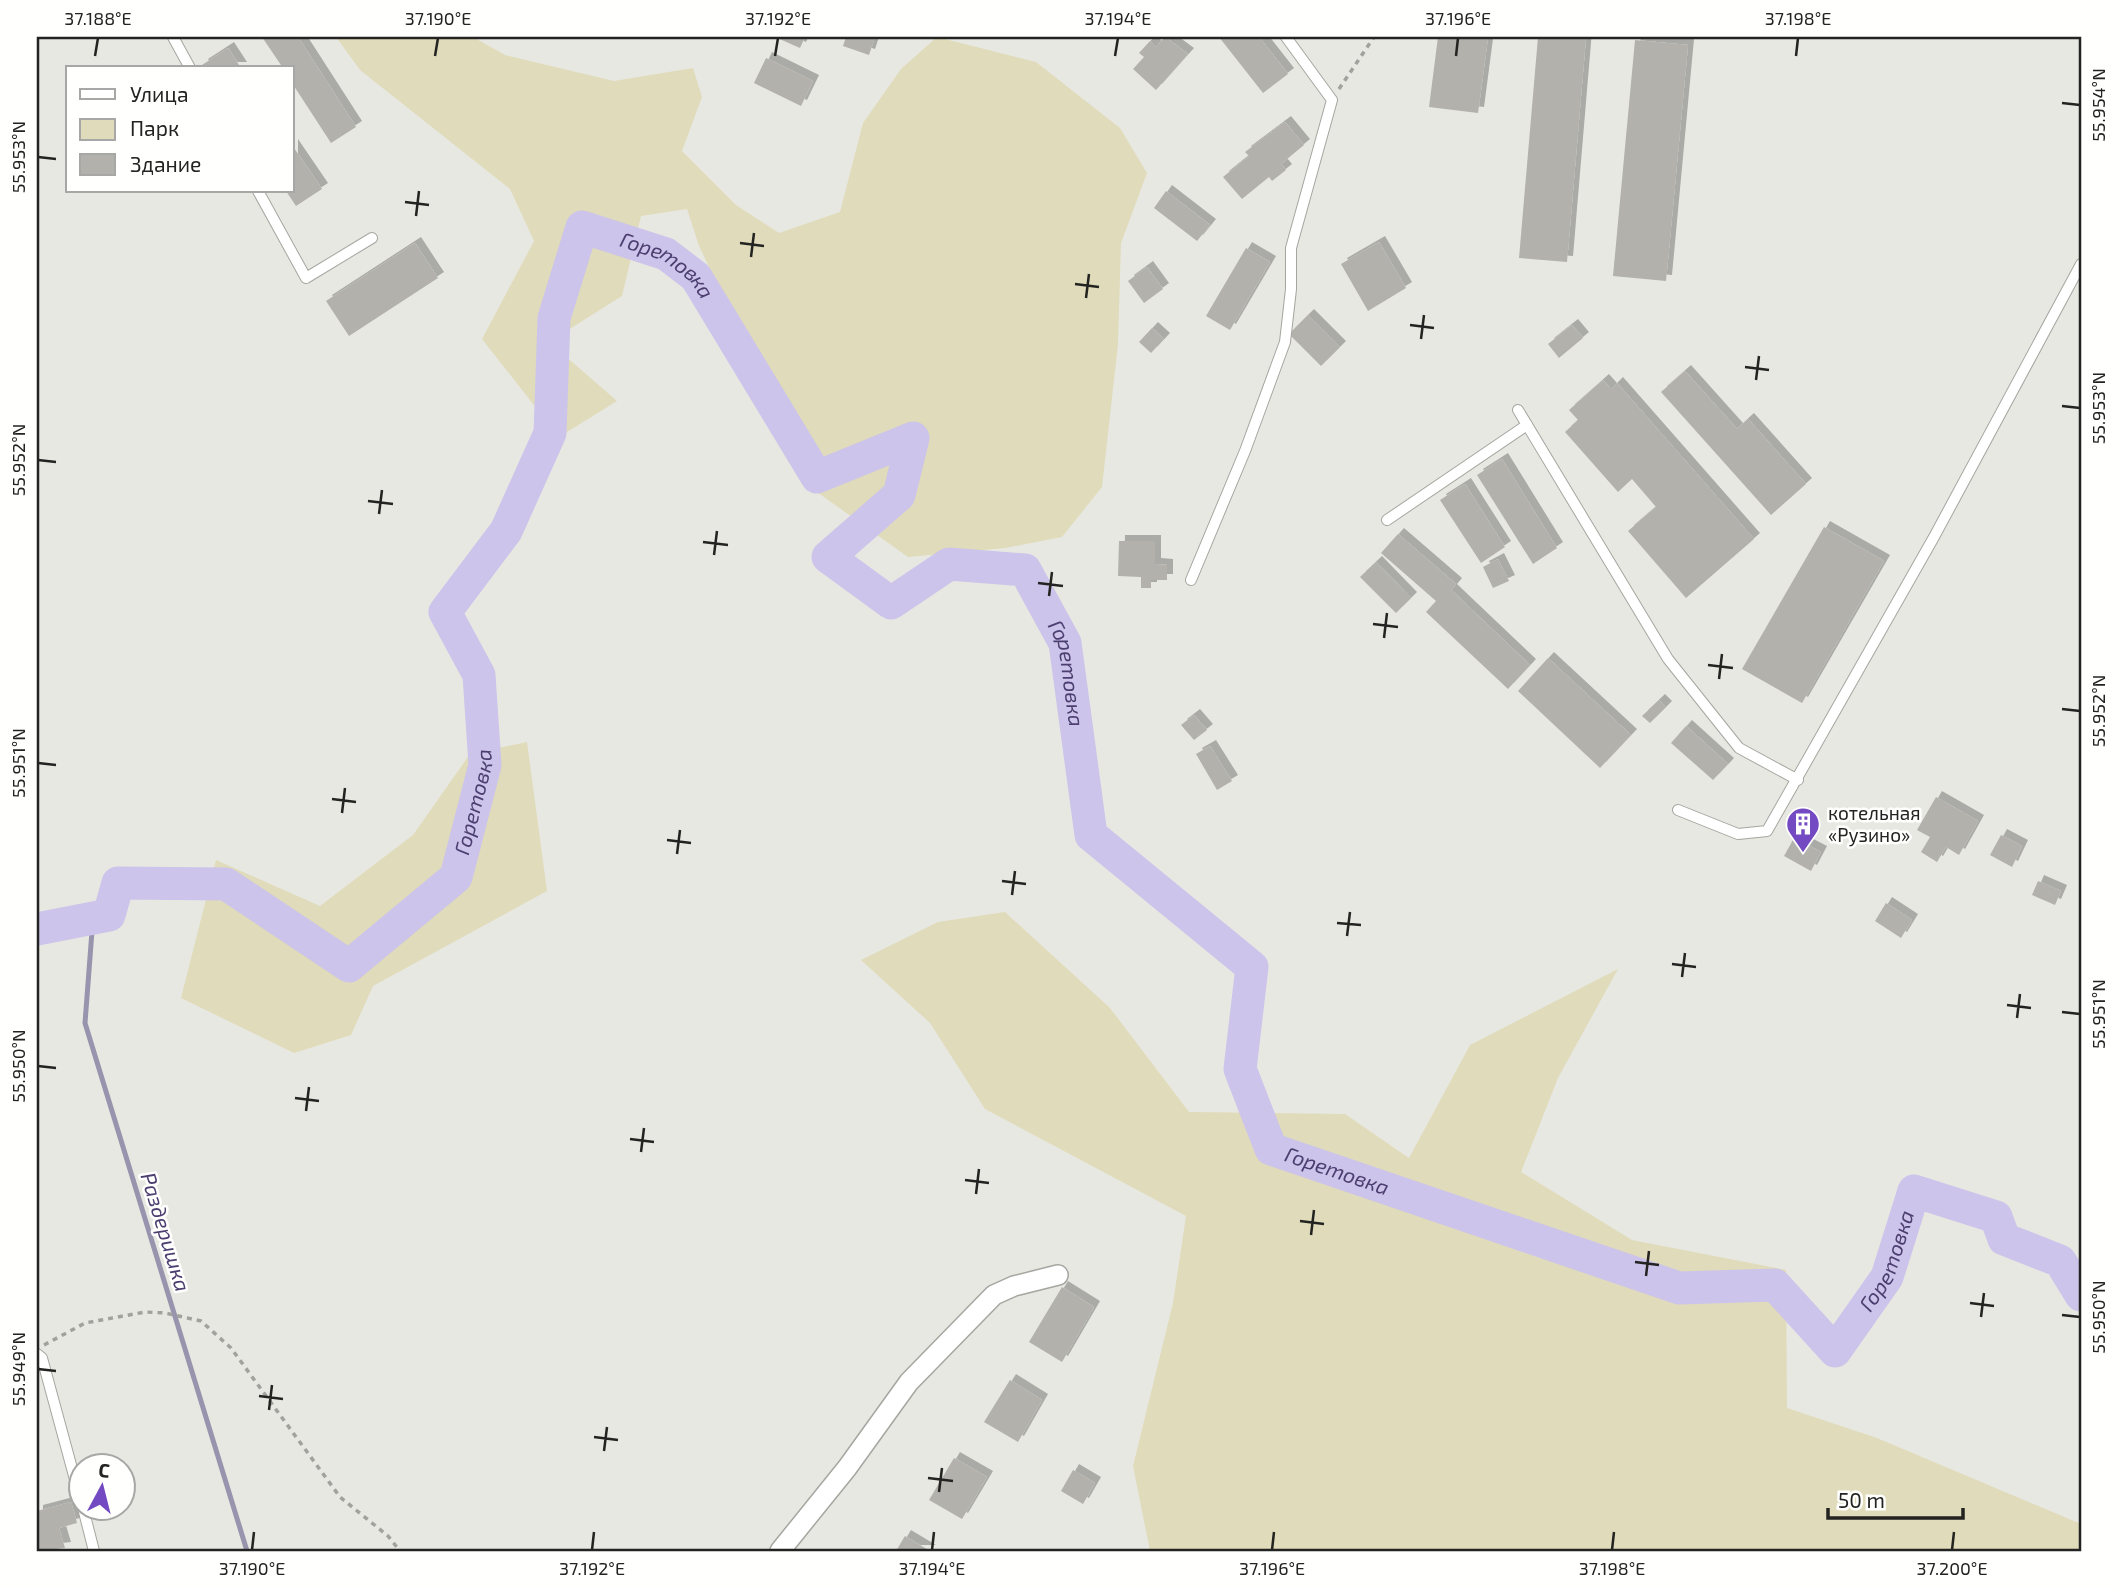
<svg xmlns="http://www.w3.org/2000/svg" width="2118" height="1588" font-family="'Exo 2',sans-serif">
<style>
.green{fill:#e0dbba}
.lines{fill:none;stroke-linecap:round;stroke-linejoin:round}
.stream{stroke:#9994ae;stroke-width:5}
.river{stroke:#ccc4ea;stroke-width:33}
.building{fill:#b2b1ac;filter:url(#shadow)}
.lane-casing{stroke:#a6a5a0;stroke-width:12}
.street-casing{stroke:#a6a5a0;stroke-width:22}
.path{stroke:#a1a19d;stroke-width:3.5;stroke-dasharray:5 5;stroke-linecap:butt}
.lane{stroke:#fff;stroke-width:10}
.street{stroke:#fff;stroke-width:19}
.ticks{fill:none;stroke:#232321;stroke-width:2.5}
.labels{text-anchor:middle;stroke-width:5;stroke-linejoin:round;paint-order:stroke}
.poi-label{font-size:19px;fill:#232321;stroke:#fffffe;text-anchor:start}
.water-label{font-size:21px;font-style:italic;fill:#4c3e70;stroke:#fffffe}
.neatline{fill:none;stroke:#232321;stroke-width:2.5}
.ticks-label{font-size:18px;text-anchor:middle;fill:#232321}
</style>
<defs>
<filter id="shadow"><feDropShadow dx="6" dy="-6" stdDeviation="0" flood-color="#0004"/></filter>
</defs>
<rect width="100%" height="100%" fill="#e8e8e2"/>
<g class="green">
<path d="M336 37H473L505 55 614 81 693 68 702 97 682 151 736 205 779 233 840 212 863 123 901 69 937 37 1036 62 1120 128 1147 173 1121 243 1118 344 1102 487 1062 537 1005 548 908 557 817 492 699 246 687 209 641 216 622 296 549 342 617 401 559 437 482 339 534 241 510 189 360 70Z"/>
<path d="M527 742 547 891 373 986 351 1035 294 1053 181 998 216 860 320 906 413 835 470 754Z"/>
<path d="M1005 912 1110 1008 1189 1112 1345 1114 1409 1158 1470 1045 1618 969 1558 1078 1521 1172 1632 1240 1786 1270 1787 1408 1877 1438 2081 1524V1551H1150L1133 1466 1173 1303 1186 1216 985 1109 930 1023 861 960 938 922Z"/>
</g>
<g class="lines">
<path class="stream" d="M93 918 85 1023 247 1551"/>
<path class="river" id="s1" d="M37 929 109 915 118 883 226 884 349 966 456 877 485 765 479 675 445 612 506 531 550 433 554 318 582 227 666 254 696 277 817 477 913 438 899 495 828 557 891 603 949 564 1025 570 1065 643 1091 835 1252 967 1240 1069 1271 1149 1679 1288 1775 1285 1835 1351 1887 1277 1914 1191 1996 1217 2004 1239 2060 1261 2081 1295"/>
</g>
<g class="building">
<path d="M262 37H298L356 127 331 143 292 83V68H283Z"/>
<path d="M775 37H805L800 48Z"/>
<path d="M846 37H875L869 55 843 46Z"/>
<path d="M1165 37 1188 54 1156 90 1133 69 1144 57 1139 53 1150 41 1156 47Z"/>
<path d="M1219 37H1259L1288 74 1263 93Z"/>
<path d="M1438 37H1488L1478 113 1429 107Z"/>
<path d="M1538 37H1586L1567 262 1519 258Z"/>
<path d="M1635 40 1688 45 1666 281 1613 276Z"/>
<path d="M228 48 241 68H204L202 65Z"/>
<path d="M766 58 813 81 801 106 754 83Z"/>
<path d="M1285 122 1304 145 1281 164 1286 170 1272 181 1269 177 1242 199 1223 177 1249 156 1245 152Z"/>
<path d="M292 145 322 189 296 206 286 191H292Z"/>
<path d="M1166 191 1210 225 1197 241 1154 208Z"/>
<path d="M1379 242 1406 288 1368 311 1341 264Z"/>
<path d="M415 243 438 278 349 336 326 301Z"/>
<path d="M1246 248 1270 262 1230 330 1206 316Z"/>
<path d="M1147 267 1163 289 1144 303 1128 281Z"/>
<path d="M1308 315 1340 347 1321 366 1289 334Z"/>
<path d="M1572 325 1583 338 1559 358 1548 344Z"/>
<path d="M1152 328 1164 339 1151 353 1139 342Z"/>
<path d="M1685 371 1737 429 1748 419 1806 484 1771 515 1661 392Z"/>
<path d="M1603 380 1611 389 1617 383 1754 539 1686 598 1628 531 1656 507 1632 479 1618 492 1565 432 1578 420 1569 410Z"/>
<path d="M1502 459 1557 548 1533 564 1477 475Z"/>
<path d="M1465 484 1505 547 1481 563 1440 500Z"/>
<path d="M1824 527 1884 561 1802 703 1742 669Z"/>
<path d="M1398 534 1456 584 1451 590 1530 665 1508 689 1426 612 1436 601 1381 553Z"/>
<path d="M1119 541H1155V564L1167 565V580H1151V588H1141V577L1118 576Z"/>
<path d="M1498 559 1509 581 1493 588 1483 567Z"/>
<path d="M1376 562 1411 598 1396 613 1360 577Z"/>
<path d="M1548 658 1631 735 1600 768 1518 691Z"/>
<path d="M1659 700 1666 707 1650 723 1642 716Z"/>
<path d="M1194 715 1207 730 1194 740 1181 725Z"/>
<path d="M1686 726 1728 764 1713 780 1671 743Z"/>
<path d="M1210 746 1232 781 1217 790 1196 754Z"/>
<path d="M1936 797 1978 821 1959 855 1946 847 1937 862 1921 852 1930 837 1917 830Z"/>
<path d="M2001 835 2022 846 2012 867 1990 855Z"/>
<path d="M1794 838 1821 852 1811 871 1784 856Z"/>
<path d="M2038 881 2061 891 2055 905 2032 895Z"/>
<path d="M1886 903 1912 920 1901 938 1875 921Z"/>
<path d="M1062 1287 1094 1307 1062 1362 1029 1342Z"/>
<path d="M1010 1380 1042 1400 1018 1442 984 1422Z"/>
<path d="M954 1458 987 1477 962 1519 929 1500Z"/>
<path d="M1073 1470 1095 1483 1083 1504 1061 1491Z"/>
<path d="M71 1502 77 1523 59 1528 65 1548 37 1551V1511Z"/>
<path d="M905 1536 930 1551H896Z"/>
</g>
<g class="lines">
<g class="lane-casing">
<g id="lane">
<path d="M173 37 190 68"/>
<path d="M258 191 306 278 372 238"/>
<path d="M1518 410 1668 659 1739 748 1798 780"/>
<path d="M1387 520 1527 425"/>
<path d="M1191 580 1245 451 1285 342 1291 289V248L1332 100 1286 37"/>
<path d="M1678 810 1738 834 1767 831 1934 537 2081 264"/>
<path d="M37 1354 42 1358 80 1498"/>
<path d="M83 1508 94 1551"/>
</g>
</g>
<g class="street-casing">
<path id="street" d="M780 1551 847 1468 909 1382 994 1295 1014 1286 1058 1275"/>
</g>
<g class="path">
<path d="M1339 89 1374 37"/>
<path d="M44 1345 85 1323 145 1312 165 1313 201 1321 231 1348 340 1497 388 1536 400 1551"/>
</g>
<use href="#lane" class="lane"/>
<use href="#street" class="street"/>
</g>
<path class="ticks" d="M95 56 98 38M435 56 438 38M775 56 778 38M1115 56 1118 38M1456 56 1458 38M1796 56 1798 38M2062 103 2080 105M38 157 56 159M405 202 429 205M416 216 419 191M740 243 764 246M751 257 754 233M1075 284 1099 287M1086 298 1089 274M1410 325 1434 328M1421 339 1424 315M1745 367 1769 370M1756 380 1759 356M2062 406 2080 408M38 460 56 462M368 501 393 504M379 514 382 490M703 542 728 545M714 555 717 531M1038 583 1063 586M1049 596 1052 572M1373 624 1398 627M1384 638 1387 613M1708 665 1733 668M1719 679 1722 654M2062 709 2080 711M38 763 56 765M332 799 356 802M342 813 345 788M667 840 691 843M677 854 680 830M1002 881 1026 884M1012 895 1015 871M1337 923 1361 925M1347 936 1350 912M1672 964 1696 967M1682 977 1685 953M2007 1005 2031 1008M2062 1012 2080 1014M2017 1018 2020 994M38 1066 56 1068M295 1098 319 1101M306 1111 309 1087M630 1139 654 1142M641 1152 644 1128M965 1180 989 1183M976 1194 979 1169M1300 1221 1324 1224M1311 1235 1314 1210M1635 1262 1659 1265M1646 1276 1649 1251M1970 1303 1994 1306M2062 1315 2080 1317M1981 1317 1984 1293M38 1369 56 1371M259 1396 283 1399M269 1410 272 1385M594 1437 618 1440M604 1451 607 1427M928 1478 953 1481M939 1492 942 1468M252 1550 254 1532M592 1550 594 1532M932 1550 934 1532M1272 1550 1274 1532M1612 1550 1614 1532M1952 1550 1954 1532"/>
<defs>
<g id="building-pin" transform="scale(1.75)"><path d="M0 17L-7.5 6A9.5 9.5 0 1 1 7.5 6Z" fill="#734ac2" stroke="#fffffe"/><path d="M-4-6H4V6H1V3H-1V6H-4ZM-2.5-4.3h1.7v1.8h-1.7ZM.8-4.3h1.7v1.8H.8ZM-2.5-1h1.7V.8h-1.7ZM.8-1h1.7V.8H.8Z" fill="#fff"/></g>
</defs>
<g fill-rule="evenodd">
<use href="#building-pin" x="1803" y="824"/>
</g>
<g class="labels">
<g class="poi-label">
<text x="1828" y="820">котельная<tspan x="1828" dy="22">«Рузино»</tspan></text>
</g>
<g class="water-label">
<text dy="7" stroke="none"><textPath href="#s1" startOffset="1293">Горетовка</textPath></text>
<text dy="7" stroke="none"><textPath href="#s1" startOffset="2152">Горетовка</textPath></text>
<text dy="7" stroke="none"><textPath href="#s1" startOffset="579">Горетовка</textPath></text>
<text dy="7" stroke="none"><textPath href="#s1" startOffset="2782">Горетовка</textPath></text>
<text transform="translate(165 1232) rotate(73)" y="7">Раздеришка</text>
<text dy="7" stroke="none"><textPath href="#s1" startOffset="3434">Горетовка</textPath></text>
</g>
</g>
<rect width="2118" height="1588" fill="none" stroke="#fffffe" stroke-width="77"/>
<rect x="66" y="66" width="228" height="126" fill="#fffffe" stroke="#a7a7a6" stroke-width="2"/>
<rect x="80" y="89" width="35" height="10" fill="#ffffff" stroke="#a7a7a6" stroke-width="2"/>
<text x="130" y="102" font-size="21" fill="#232321">Улица</text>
<rect x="80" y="119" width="35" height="21" fill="#e0dbba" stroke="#a7a7a6" stroke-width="2"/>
<text x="130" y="136" font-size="21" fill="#232321">Парк</text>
<rect x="80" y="154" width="35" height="21" fill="#b2b1ac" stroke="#a7a7a6" stroke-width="2"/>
<text x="130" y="172" font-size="21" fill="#232321">Здание</text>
<g transform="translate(102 1487) rotate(7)"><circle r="33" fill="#fffffe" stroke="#a7a7a6" stroke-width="2"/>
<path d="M0-5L12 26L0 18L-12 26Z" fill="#734ac2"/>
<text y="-10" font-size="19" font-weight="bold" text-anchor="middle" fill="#232321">С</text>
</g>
<path d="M1828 1508v10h135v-10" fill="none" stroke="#232321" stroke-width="3.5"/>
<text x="1838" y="1508" font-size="21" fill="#232321" stroke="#fffffe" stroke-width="5" paint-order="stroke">50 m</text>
<rect x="38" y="38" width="2042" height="1512" class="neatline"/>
<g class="ticks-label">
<text x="98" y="25">37.188°E</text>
<text x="438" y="25">37.190°E</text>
<text x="778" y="25">37.192°E</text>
<text x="1118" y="25">37.194°E</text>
<text x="1458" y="25">37.196°E</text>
<text x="1798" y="25">37.198°E</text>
<text transform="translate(2099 105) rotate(-90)" y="6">55.954°N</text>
<text transform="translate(19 157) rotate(-90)" y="6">55.953°N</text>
<text transform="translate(2099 408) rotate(-90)" y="6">55.953°N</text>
<text transform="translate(19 460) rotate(-90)" y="6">55.952°N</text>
<text transform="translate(2099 711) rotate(-90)" y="6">55.952°N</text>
<text transform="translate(19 763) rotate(-90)" y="6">55.951°N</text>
<text transform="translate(2099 1014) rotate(-90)" y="6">55.951°N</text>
<text transform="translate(19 1066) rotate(-90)" y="6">55.950°N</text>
<text transform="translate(2099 1317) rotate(-90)" y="6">55.950°N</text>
<text transform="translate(19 1369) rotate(-90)" y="6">55.949°N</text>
<text x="252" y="1575">37.190°E</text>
<text x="592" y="1575">37.192°E</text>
<text x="932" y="1575">37.194°E</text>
<text x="1272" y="1575">37.196°E</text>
<text x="1612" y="1575">37.198°E</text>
<text x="1952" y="1575">37.200°E</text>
</g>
</svg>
